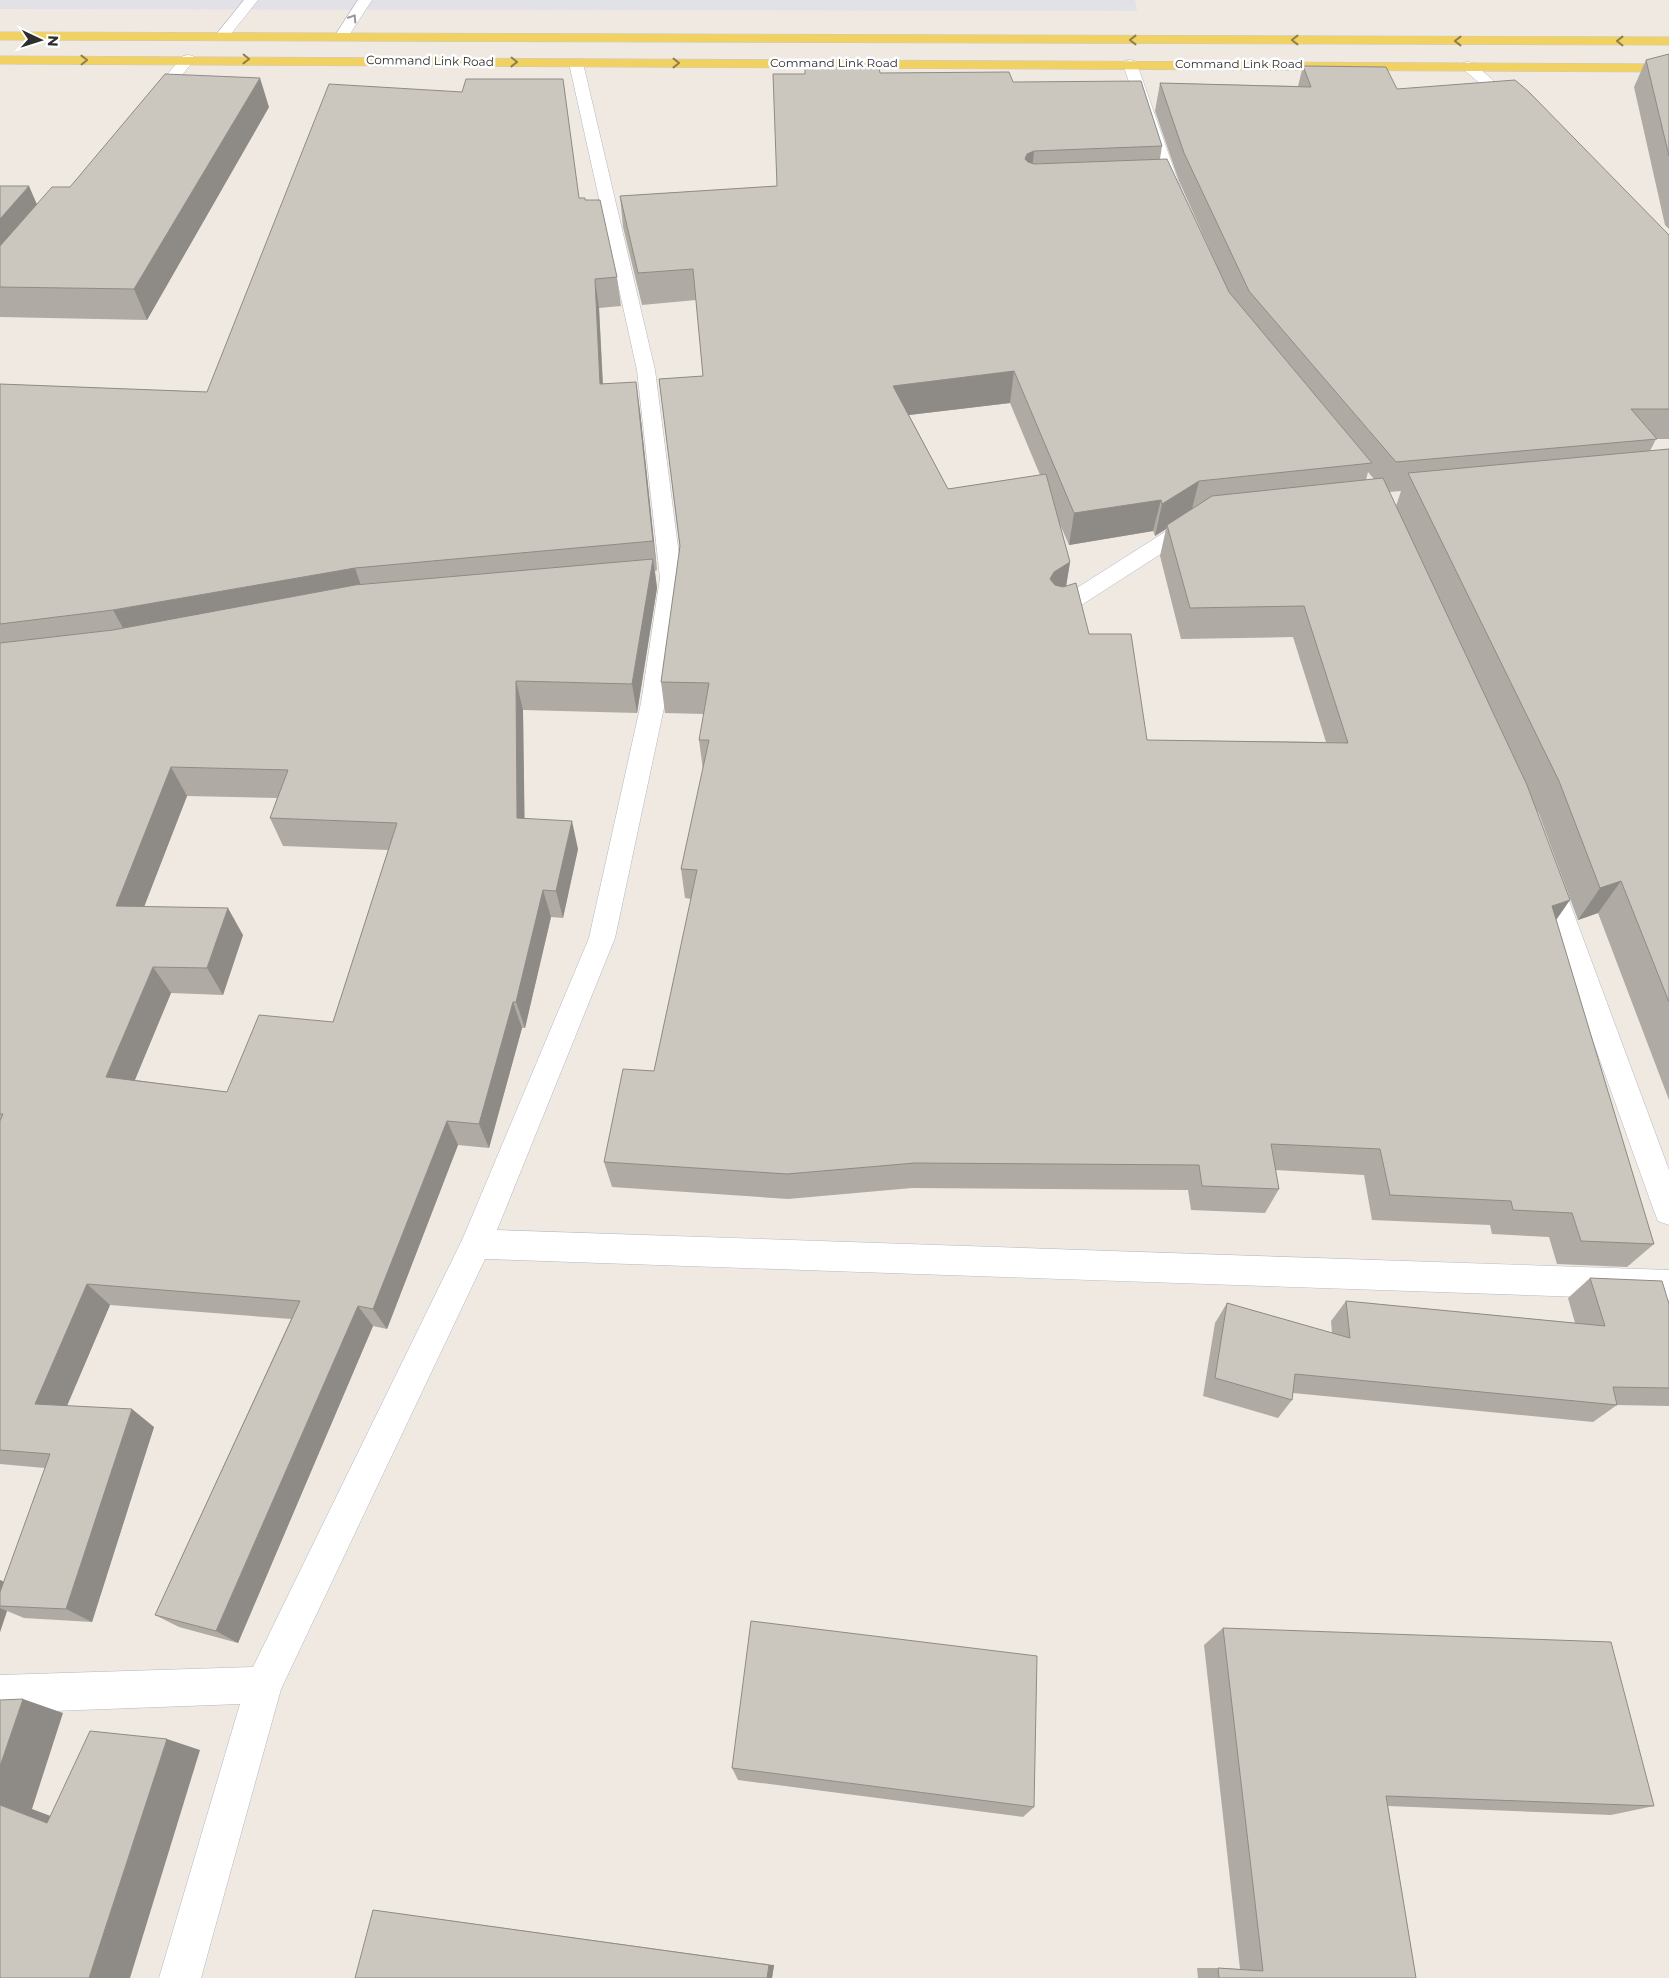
<svg xmlns="http://www.w3.org/2000/svg" width="1669" height="1978" font-family="Montserrat,sans-serif">
<style>
.industrial{fill:#e3e1e8}
.lines{fill:none;stroke-linecap:round;stroke-linejoin:round}
.lane-casing{stroke:#b4b7c1;stroke-width:1}
.street-casing{stroke:#b4b7c1;stroke-width:1}
.primary-casing{stroke:#c9c9c9;stroke-width:1}
.lane{fill:#fff;fill-rule:evenodd}
.street{fill:#fff;fill-rule:evenodd}
.primary{fill:#f2d163;fill-rule:evenodd}
.wall{fill:#afaba4;fill-rule:evenodd}
.shaded-wall{fill:#8e8b86}
.building{fill:#cbc7bf;stroke:#8e8b86;fill-rule:evenodd}
.oneway{stroke:#969696}
.oneway2{stroke:#908048}
.labels{text-anchor:middle;stroke-width:5;stroke-linejoin:round;paint-order:stroke}
.far-street-label{font-size:12px;fill:#2e2e2e;stroke:#fff}
</style>
<rect width="100%" height="100%" fill="#efe9e1"/>
<path class="industrial" d="M0 0H1135L1137 11 0 9Z"/>
<g class="lines">
<g class="lane-casing">
<g id="lane">
<path d="M244 0H258L227 39H217L215 36Z"/>
<path d="M358 0H372L346 40H336L334 37Z"/>
</g>
</g>
<g class="street-casing">
<g id="street">
<path d="M188 55 193 56 195 59 193 62 155 106H145L142 103 145 100 183 56Z"/>
<path d="M576 59 581 60 583 63 655 370 682 578 665 703 615 938 497 1230 1669 1270V1300L485 1259 281 1689 201 1978H159L240 1704 0 1713V1675L253 1667 463 1238 589 938 641 703 660 578 637 370 569 63 571 60Z"/>
<path d="M1130 60 1135 61 1137 64 1183 195 1181 199H1169L1167 195 1123 64 1125 61Z"/>
<path d="M1468 62 1473 63 1521 104 1524 107 1521 110H1511L1463 69 1461 66 1463 63Z"/>
<path d="M1194 516 1201 518 1205 523 1201 528 1066 615 1058 617 1050 615 1047 610 1050 605 1187 518Z"/>
<path d="M1548 869 1557 872 1561 879 1669 1170V1225L1658 1221 1654 1211 1535 879 1539 872Z"/>
</g>
</g>
<g class="primary-casing">
<g id="primary">
<path d="M0 32 1669 37V45L0 40Z"/>
<path d="M0 56 1669 64V72L0 64Z"/>
</g>
</g>
<use href="#lane" class="lane"/>
<use href="#street" class="street"/>
<use href="#primary" class="primary"/>
</g>
<g class="wall">
<path d="M1669 54V229L1665 225 1634 87 1646 60Z"/>
<path d="M1303 66 1397 89 1669 235V439H1656L1650 451 1669 449V1100L1598 913 1578 920 1539 814 1534 805 1556 920 1654 1244 1627 1267 1557 1264 1549 1237 1492 1234 1490 1225 1372 1220 1364 1175 1275 1170 1279 1189 1265 1213 1191 1210 1188 1190 912 1188 788 1199 612 1187 604 1162 654 1071 691 899 685 898 681 869 703 770 699 740 704 714 665 713 661 682 680 549 659 379 703 376 696 300 642 305 623 227 620 196 777 186 805 74V68L1013 82 1162 146 1160 159 1225 284 1179 181 1155 111 1160 83 1298 86ZM1010 403 1040 475 948 489 909 415ZM1368 472 1374 479 1366 480ZM1401 491 1396 506 1389 492ZM1059 522 1069 545 1153 531 1155 536 1166 529 1160 556 1181 639 1293 637 1326 742 1147 740 1089 634 1066 586 1070 562Z"/>
<path d="M563 79 579 198 585 200 617 277 621 306 599 308 603 383 640 411 657 570 655 571 657 588 637 713 523 710 524 818 578 849 563 918 551 917 525 1028H522L489 1148 458 1145 387 1329 373 1326 238 1643 179 1627 155 1615 291 1319 110 1305 67 1406 154 1427 92 1622 24 1618 7 1611 0 1632V1580L4 1582 45 1468 0 1464V384L207 392 462 92ZM187 796 277 798 270 818 283 846 388 850 333 1022 227 1092 135 1080 171 993 223 995 243 935 144 906Z"/>
<path d="M269 107 147 320 0 317V186L37 204 70 187Z"/>
<path d="M1590 1278 1669 1304V1406L1617 1405 1593 1422 1293 1393 1292 1400 1278 1418 1203 1396 1215 1323 1227 1303 1332 1333 1331 1321 1346 1301 1575 1323 1568 1298Z"/>
<path d="M1223 1628 1654 1806 1611 1815 1388 1806 1416 1978H1198L1197 1968H1218L1240 1969 1204 1645Z"/>
<path d="M732 1768 1034 1807 1023 1817 738 1780Z"/>
<path d="M373 1910 774 1965 772 1978Z"/>
</g>
<g class="shaded-wall">
<path d="M260 78 269 107 147 320 134 289Z"/>
<path d="M1034 151 1031 181 1025 159 1027 154Z"/>
<path d="M29 186 42 216 0 265V219Z"/>
<path d="M595 279 599 308 604 413 600 384Z"/>
<path d="M1014 371 1010 403 892 417 893 386Z"/>
<path d="M636 382 640 411 657 570 653 541Z"/>
<path d="M1199 481 1191 513 1167 525 1166 529 1155 536 1162 504Z"/>
<path d="M1161 500 1153 531 1069 545 1074 513Z"/>
<path d="M653 559 657 588 637 713 632 684Z"/>
<path d="M1070 562 1065 593 1049 603 1050 579 1054 572Z"/>
<path d="M355 568 365 597 129 639 113 610Z"/>
<path d="M516 681 523 710 525 846 517 818Z"/>
<path d="M171 767 187 796 134 933 116 906Z"/>
<path d="M572 821 578 849 563 918 556 891Z"/>
<path d="M1621 881 1598 913 1578 920 1600 888Z"/>
<path d="M543 890 551 917 525 1028 516 1002Z"/>
<path d="M1570 900 1550 929 1552 906Z"/>
<path d="M228 908 243 935 223 995 207 968Z"/>
<path d="M153 967 171 993 126 1101 106 1077Z"/>
<path d="M513 1002 522 1028 489 1148 479 1124Z"/>
<path d="M447 1121 458 1145 387 1329 373 1309Z"/>
<path d="M87 1284 110 1305 60 1422 35 1404Z"/>
<path d="M358 1306 373 1326 238 1643 216 1631Z"/>
<path d="M132 1409 154 1427 92 1622 66 1609Z"/>
<path d="M0 1580 15 1587 0 1606Z"/>
<path d="M0 1608 7 1611 0 1632Z"/>
<path d="M23 1699 63 1713 32 1809 88 1830 47 1823 0 1805V1766Z"/>
<path d="M167 1739 200 1750 130 1978H89Z"/>
<path d="M769 1965H774L772 1978H767Z"/>
</g>
<g class="building">
<path d="M1669 54V156L1646 60Z"/>
<path d="M1303 66 1386 67 1397 89 1515 80 1529 92 1669 235V409H1631L1657 439 1396 462 1249 291 1184 153 1160 83 1311 87Z"/>
<path d="M879 67 880 73 1009 72 1013 82 1141 81 1162 146 1034 151 1027 154 1025 159 1028 162 1034 164 1167 159 1229 292 1372 463 1199 481 1162 504 1161 500 1074 513 1014 371 893 386 948 489 1046 474 1070 562 1054 572 1050 579 1055 585 1063 587 1076 583 1089 634H1131L1147 740 1348 743 1304 606 1190 608 1167 525 1212 496 1383 478 1527 785 1570 900 1552 906 1654 1244 1581 1241 1572 1213 1513 1210 1511 1201 1390 1195 1380 1149 1271 1144 1279 1189 1202 1186 1199 1165 915 1163 787 1174 604 1162 623 1069 654 1071 697 870 681 869 709 740H699L709 683 661 682 680 546 659 379 703 376 693 269 638 273 620 196 777 186 773 74H805V68Z"/>
<path d="M165 74 260 78 134 289 0 287V246L52 187H70Z"/>
<path d="M466 79H563L579 198H585V200H600L617 277 595 279 600 384 636 382 653 541 355 568 113 610 0 624V384L207 392 329 84 462 92Z"/>
<path d="M0 186H29L0 219Z"/>
<path d="M1669 449V1002L1621 881 1600 888 1559 781 1408 473Z"/>
<path d="M653 559 632 684 516 681 517 818 572 821 556 891 543 890 516 1002H513L479 1124 447 1121 373 1309 358 1306 216 1631 155 1615 300 1301 87 1284 35 1404 132 1409 66 1609 0 1606V1592L50 1454 0 1450V1121L3 1114H0V643L113 630 355 585ZM171 767 288 770 270 818 397 823 333 1022 259 1015 227 1092 106 1077 153 967 207 968 228 908 116 906Z"/>
<path d="M1590 1278 1662 1281 1669 1304V1388L1613 1387 1617 1405 1295 1374 1292 1400 1215 1378 1227 1303 1350 1338 1346 1301 1605 1326Z"/>
<path d="M751 1621 1037 1656 1034 1807 732 1768Z"/>
<path d="M1223 1628 1611 1642 1654 1806 1386 1796 1416 1978H1219L1218 1968 1263 1971Z"/>
<path d="M23 1699 0 1766V1700Z"/>
<path d="M90 1731 167 1739 89 1978H0V1805L47 1823Z"/>
<path d="M373 1910 769 1965 767 1978H355Z"/>
</g>
<defs><path id="oneway-chevron" d="M-2-3.5L2.5 0L-2 3.5" fill="none" stroke-width="1.6" stroke-linecap="round" stroke-linejoin="round" transform="scale(1.25)"/></defs>
<use class="oneway" href="#oneway-chevron" transform="translate(353 18) rotate(-57)"/>
<g class="oneway2">
<use href="#oneway-chevron" transform="translate(1133 40) rotate(-180)"/>
<use href="#oneway-chevron" transform="translate(1295 40) rotate(-180)"/>
<use href="#oneway-chevron" transform="translate(1458 41) rotate(-180)"/>
<use href="#oneway-chevron" transform="translate(1620 41) rotate(-180)"/>
<use href="#oneway-chevron" transform="translate(246 59) rotate(1)"/>
<use href="#oneway-chevron" transform="translate(84 60) rotate(-1)"/>
<use href="#oneway-chevron" transform="translate(514 62) rotate(1)"/>
<use href="#oneway-chevron" transform="translate(676 63)"/>
</g>
<g class="labels">
<g class="far-street-label">
<text transform="translate(430 61) rotate(1)" y="4">Command Link Road</text>
<text x="834" y="67">Command Link Road</text>
<text x="1239" y="68">Command Link Road</text>
</g>
</g>
<g transform="translate(40 40) rotate(94)" stroke="#ffffff" stroke-width="4" paint-order="stroke">
<path d="M0-4L9 19L0 12L-9 19Z" fill="#2e2e2e"/>
<text y="-8" font-size="14" font-weight="bold" text-anchor="middle" fill="#2e2e2e">N</text>
</g>
</svg>
